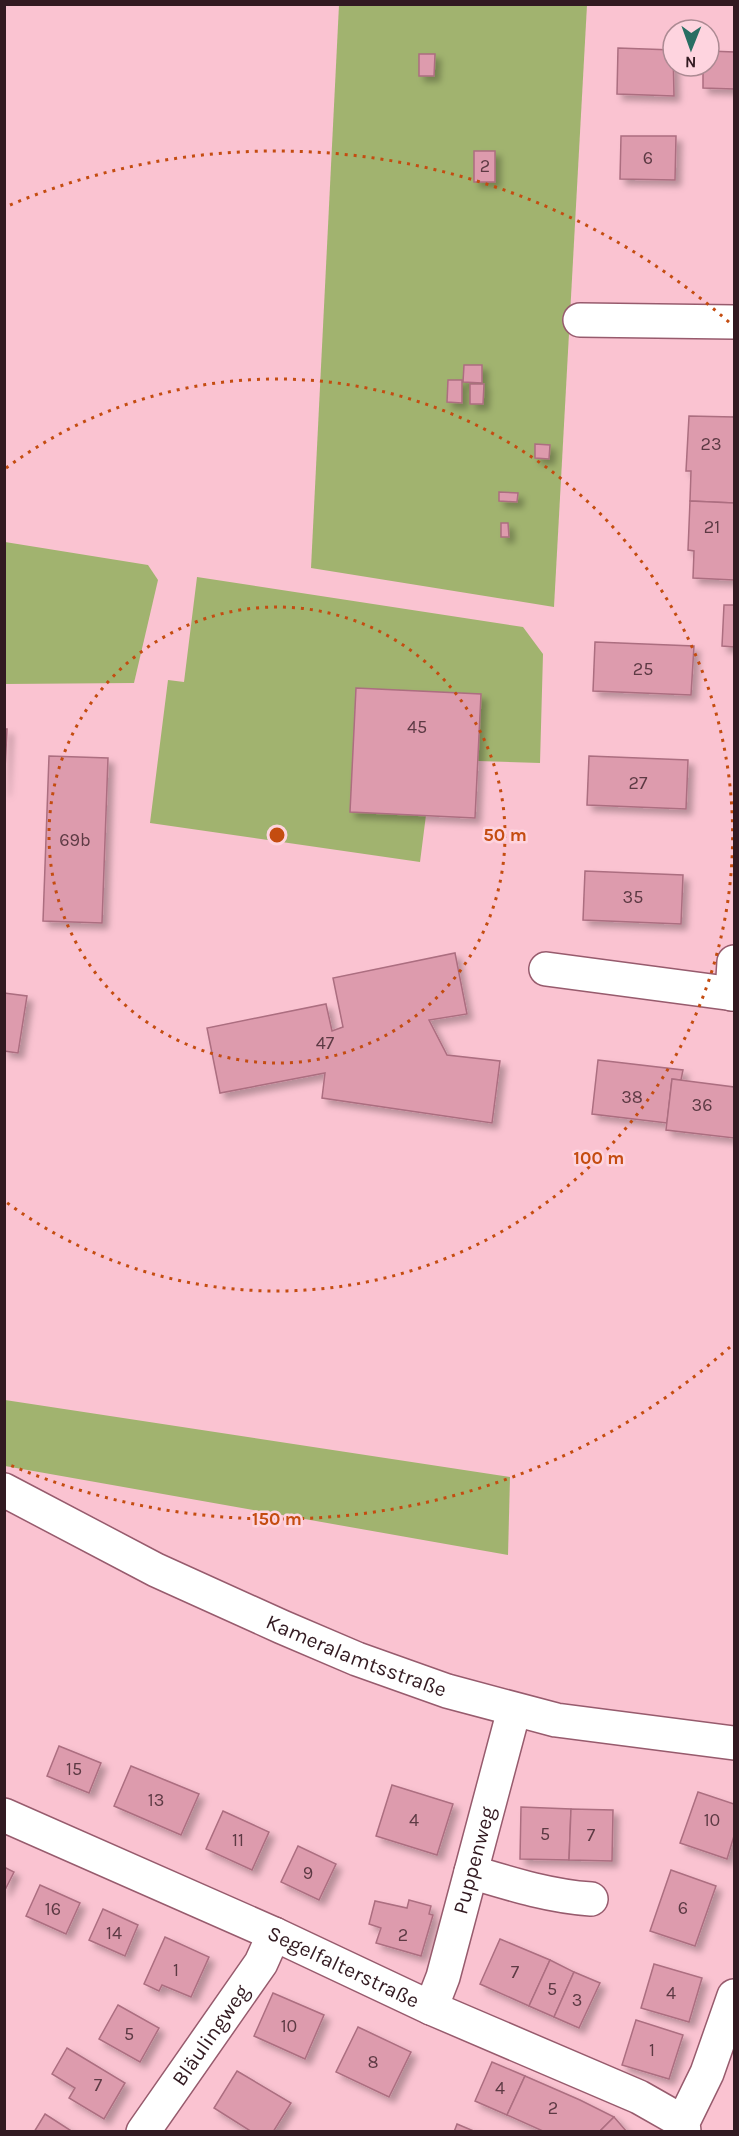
<svg xmlns="http://www.w3.org/2000/svg" width="739" height="2136" font-family="Karla,sans-serif">
<style>
.green{fill:#a1b36f}
.building{fill:#dd9bad;stroke:#ac6e80;stroke-width:1.5;filter:url(#shadow)}
.lines{fill:none;stroke-linecap:round;stroke-linejoin:round}
.minor-casing{stroke:#975b6d;stroke-width:36}
.minor{stroke:#fff;stroke-width:33}
.ring{fill:none;stroke:#c44c10;stroke-width:3;stroke-dasharray:3 6}
.labels{text-anchor:middle;stroke-width:5;stroke-linejoin:round;paint-order:stroke}
.number-label{font-size:18px;fill:#5d3a44}
.street-label{font-size:21px;fill:#321a21;stroke:#fed4df}
.centre{fill:#c44c10;stroke:#fed4df;stroke-width:3}
.ring-label{font-size:18px;text-anchor:middle;font-weight:bold;fill:#c44c10;stroke:#fed4df;stroke-width:5;stroke-linejoin:round;paint-order:stroke}
</style>
<defs>
<filter id="shadow"><feDropShadow dx="5.5" dy="5.5" stdDeviation="3" flood-color="#0004"/></filter>
</defs>
<rect width="100%" height="100%" fill="#fac3d1"/>
<g class="green">
<path d="M339 5H587L554 607 311 568Z"/>
<path d="M5 542 148 565 158 580 134 683 5 684Z"/>
<path d="M197 577 523 627 543 654 540 763 478 761 426 815 420 862 150 823 168 680 184 682Z"/>
<path d="M5 1400 510 1477 508 1555 5 1466Z"/>
</g>
<g class="building">
<path d="M618 48 673 50 674 96 617 94Z"/>
<path d="M709 51 734 52V89L703 88V66H709Z"/>
<path d="M419 54H435L434 76H419Z"/>
<path d="M621 136H676L675 180 620 179Z"/>
<rect x="474" y="151" width="21" height="31"/>
<path d="M464 365H482V383L463 382Z"/>
<path d="M448 380H462V403L447 402Z"/>
<path d="M470 384H484L483 404H470Z"/>
<path d="M689 416 734 417V503L690 501 691 471H686Z"/>
<path d="M535 444 550 445 549 459 535 458Z"/>
<path d="M499 492 518 493 517 502 499 501Z"/>
<path d="M690 501 734 503V580L693 578 694 551 688 550Z"/>
<path d="M501 523H508L509 537H501Z"/>
<path d="M724 605H734V647L722 646Z"/>
<path d="M595 642 694 646 691 695 593 691Z"/>
<path d="M356 688 481 694 475 818 350 812Z"/>
<path d="M4 729H7L4 791Z"/>
<path d="M49 756 108 758 102 923 43 921Z"/>
<path d="M589 756 688 760 686 809 587 805Z"/>
<path d="M585 871 683 875 681 924 583 920Z"/>
<path d="M455 953 467 1014 429 1020 447 1055 500 1061 492 1123 322 1098 325 1073 220 1093 207 1028 326 1004 332 1031 343 1027 333 978Z"/>
<path d="M4 993 27 996 18 1053 4 1051Z"/>
<path d="M598 1060 683 1070 681 1080 672 1079 667 1123 592 1114Z"/>
<path d="M672 1079 734 1087V1138L666 1130Z"/>
<path d="M59 1746 101 1763 89 1793 47 1776Z"/>
<path d="M131 1766 199 1794 181 1835 114 1806Z"/>
<path d="M392 1785 453 1804 437 1855 376 1836Z"/>
<path d="M698 1792 734 1804V1836L727 1859 680 1843Z"/>
<path d="M521 1807 571 1809 569 1860 520 1859Z"/>
<path d="M571 1809 613 1810 612 1861 569 1860Z"/>
<path d="M223 1811 269 1832 252 1870 206 1849Z"/>
<path d="M298 1846 336 1864 319 1900 281 1882Z"/>
<path d="M4 1867 14 1872 4 1892Z"/>
<path d="M671 1870 716 1886 695 1946 650 1931Z"/>
<path d="M40 1885 80 1903 66 1934 26 1916Z"/>
<path d="M409 1900 431 1906 429 1914 433 1915 421 1956 376 1943 381 1928 369 1924 375 1901 407 1908Z"/>
<path d="M103 1909 138 1925 125 1956 89 1940Z"/>
<path d="M165 1937 209 1957 191 1997 162 1985 159 1991 144 1984Z"/>
<path d="M500 1939 550 1960 529 2006 480 1984Z"/>
<path d="M550 1960 574 1972 554 2017 529 2006Z"/>
<path d="M654 1964 702 1978 689 2022 641 2008Z"/>
<path d="M574 1972 600 1983 579 2028 554 2017Z"/>
<path d="M273 1993 324 2015 305 2059 254 2036Z"/>
<path d="M118 2005 159 2028 140 2062 99 2039Z"/>
<path d="M636 2020 683 2035 669 2079 622 2065Z"/>
<path d="M358 2027 411 2052 389 2097 336 2072Z"/>
<path d="M67 2048 125 2083 104 2119 69 2098 75 2088 52 2074Z"/>
<path d="M492 2062 525 2076 507 2115 475 2101Z"/>
<path d="M237 2071 291 2103 273 2132H252L214 2108Z"/>
<path d="M525 2076 580 2100 614 2117 599 2132H545L507 2115Z"/>
<path d="M45 2114 73 2132H34Z"/>
<path d="M614 2117 627 2132H599Z"/>
<path d="M457 2124 476 2132H454Z"/>
</g>
<g class="lines">
<g class="minor-casing">
<g id="minor">
<path d="M580 320 734 322"/>
<path d="M546 969 734 994"/>
<path d="M732 994 734 962"/>
<path id="s1" d="M4 1490 156 1570 282 1627 357 1659 447 1691 556 1720 734 1743"/>
<path id="s2" d="M4 1815 274 1934 431 2008 639 2097 683 2122"/>
<path d="M471 1872C511 1884 549 1896 591 1899"/>
<path id="s3" d="M431 2008 443 1977 514 1710"/>
<path id="s4" d="M143 2132 261 1963 274 1934"/>
<path d="M684 2132 683 2122 707 2073 734 1996"/>
</g>
</g>
<use href="#minor" class="minor"/>
</g>
<g class="ring">
<circle cx="277" cy="835" r="228"/>
<path d="M6 468A456 456 0 1 1 6 1202"/>
<path d="M730 1347A684 684 0 0 1 10 1465M10 205A684 684 0 0 1 730 323"/>
</g>
<g class="labels">
<g class="number-label">
<text x="648" y="164">6</text>
<text x="485" y="172">2</text>
<text x="711" y="450">23</text>
<text x="712" y="533">21</text>
<text x="643" y="675">25</text>
<text x="417" y="733">45</text>
<text x="638" y="789">27</text>
<text x="75" y="846">69b</text>
<text x="633" y="903">35</text>
<text x="325" y="1049">47</text>
<text x="632" y="1103">38</text>
<text x="702" y="1111">36</text>
<text x="74" y="1775">15</text>
<text x="156" y="1806">13</text>
<text x="414" y="1826">4</text>
<text x="712" y="1826">10</text>
<text x="545" y="1840">5</text>
<text x="591" y="1841">7</text>
<text x="238" y="1846">11</text>
<text x="308" y="1879">9</text>
<text x="683" y="1914">6</text>
<text x="53" y="1915">16</text>
<text x="114" y="1939">14</text>
<text x="403" y="1941">2</text>
<text x="176" y="1976">1</text>
<text x="515" y="1978">7</text>
<text x="552" y="1995">5</text>
<text x="671" y="1999">4</text>
<text x="577" y="2006">3</text>
<text x="289" y="2032">10</text>
<text x="129" y="2040">5</text>
<text x="652" y="2056">1</text>
<text x="373" y="2068">8</text>
<text x="98" y="2091">7</text>
<text x="500" y="2094">4</text>
<text x="553" y="2114">2</text>
</g>
<g class="street-label">
<text dy="7" stroke="none"><textPath href="#s1" startOffset="390">Kameralamtsstraße</textPath></text>
<text dy="7" stroke="none"><textPath href="#s3" startOffset="154">Puppenweg</textPath></text>
<text dy="7" stroke="none"><textPath href="#s2" startOffset="372">Segelfalterstraße</textPath></text>
<text dy="7" stroke="none"><textPath href="#s4" startOffset="118">Bläulingweg</textPath></text>
</g>
</g>
<circle cx="277" cy="835" r="9" class="centre"/>
<g class="ring-label">
<text x="505" y="841">50 m</text>
<text x="599" y="1164">100 m</text>
<text x="277" y="1525">150 m</text>
</g>
<rect width="739" height="2136" fill="none" stroke="#321a21" stroke-width="12"/>
<g transform="translate(691 48) rotate(181)"><circle r="28" fill="#fed4df" stroke="#ac8a93" stroke-width="1.5"/>
<path d="M0-4.5L10 22L0 15L-10 22Z" fill="#286e63"/>
<text y="-9" font-size="16" font-weight="bold" text-anchor="middle" fill="#321a21">N</text>
</g>
</svg>
